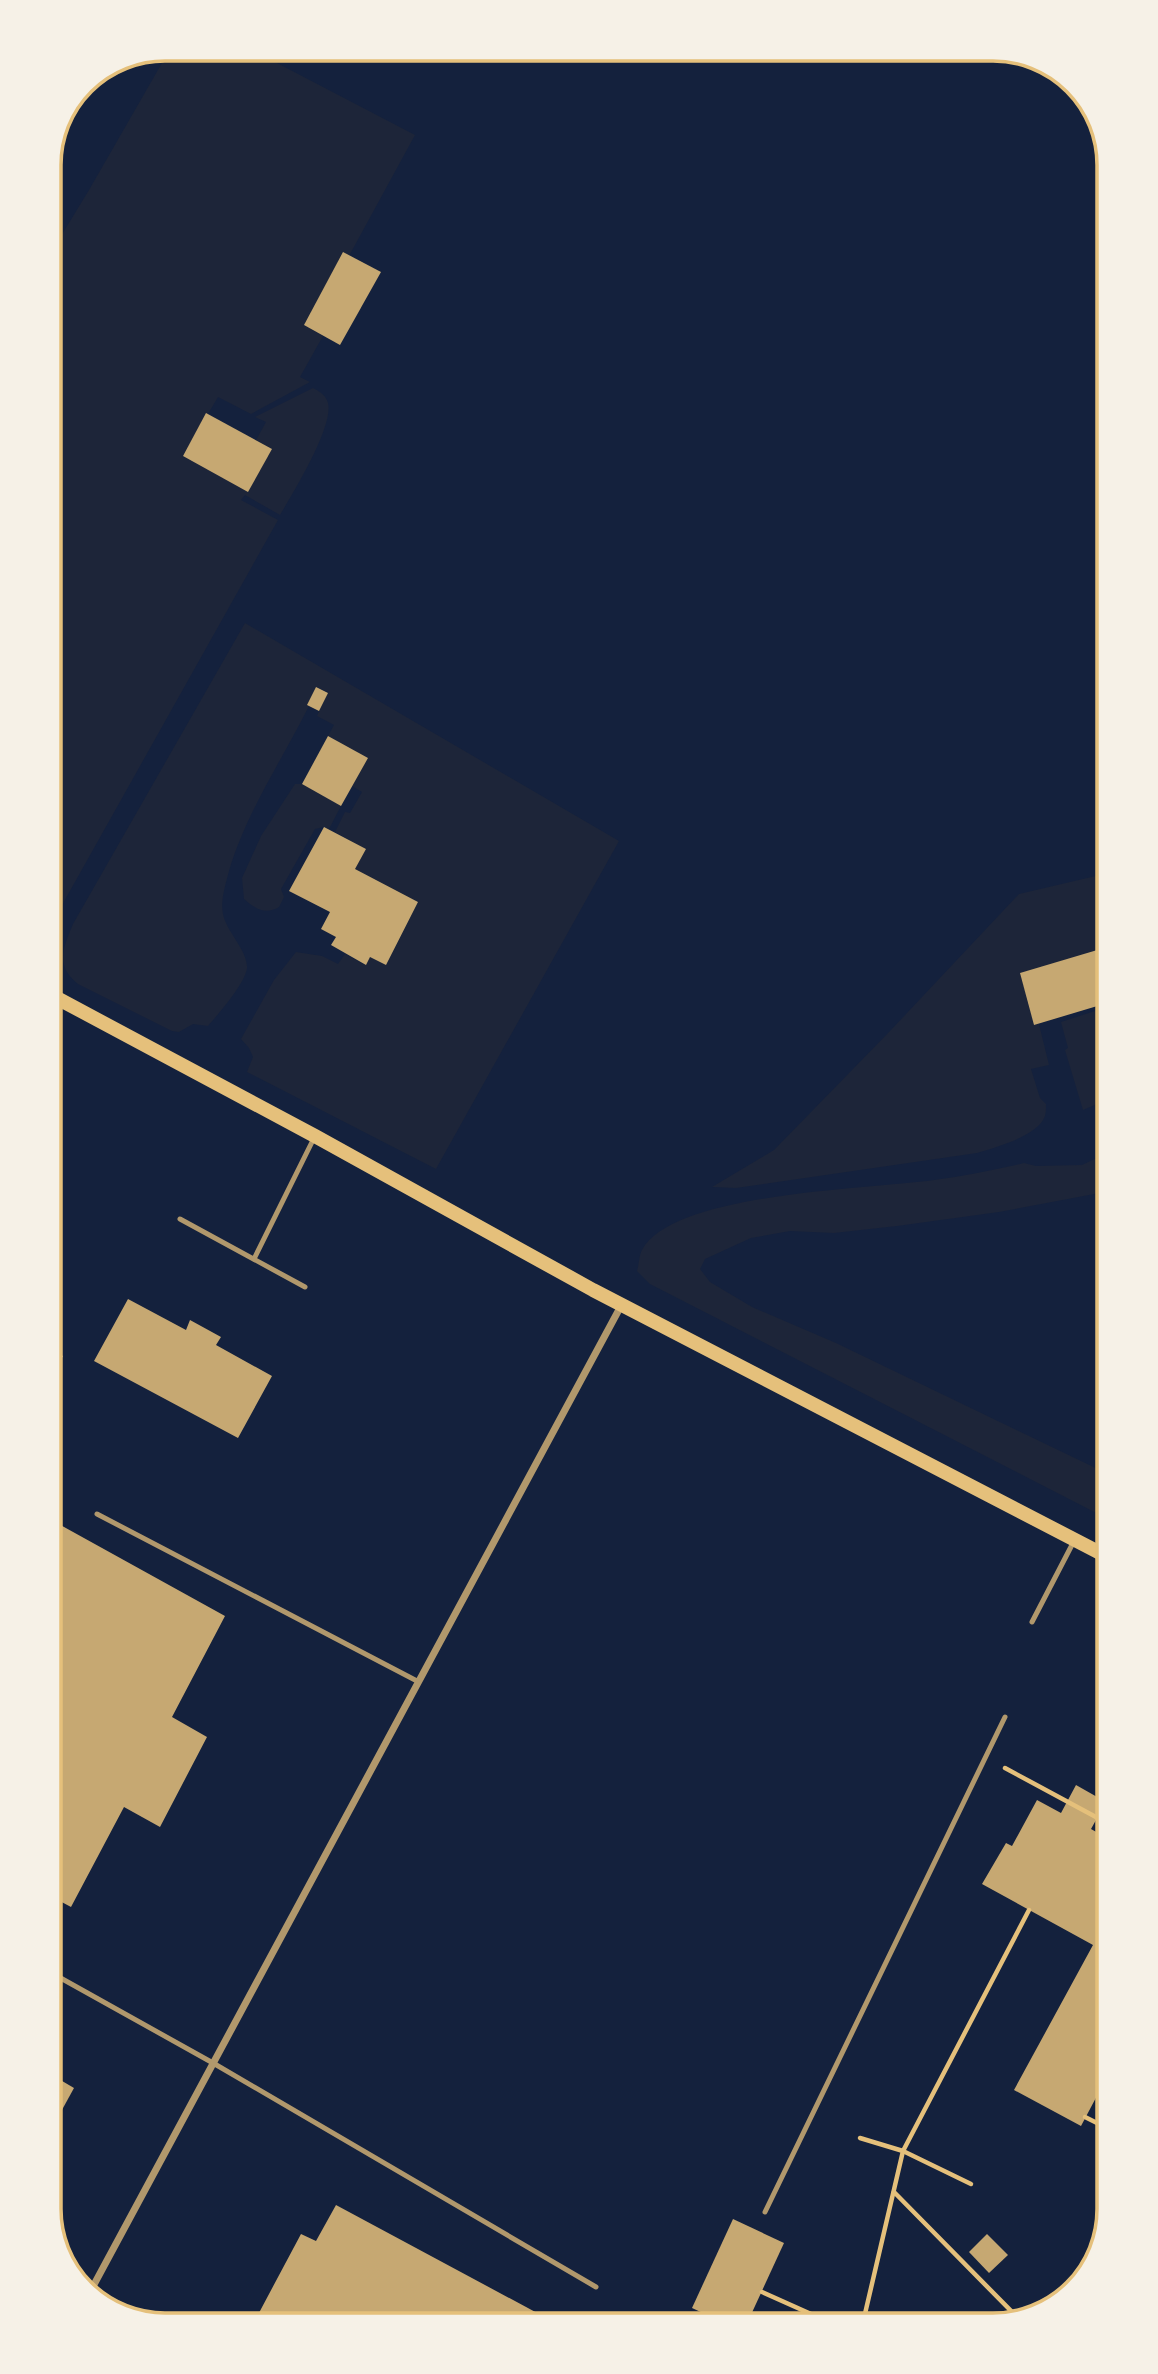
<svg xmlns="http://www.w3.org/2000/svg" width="1158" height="2374" font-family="'Public Sans',sans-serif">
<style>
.green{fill:#1d2539}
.building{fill:#c6a872}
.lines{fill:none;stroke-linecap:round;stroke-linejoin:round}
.path{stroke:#e5c07b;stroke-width:4.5}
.service{stroke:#b1986c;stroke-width:5}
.minor{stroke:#b1986c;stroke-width:7}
.secondary{stroke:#e5c07b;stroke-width:14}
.rim{fill:none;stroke:#e5c07b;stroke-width:3.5}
</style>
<rect width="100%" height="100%" fill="#14213d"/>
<g class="green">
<path d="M170 49H250L415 135 349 256 304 325 323 336 300 377 310 382 251 414 218 397 208 414H206L183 456 248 491 272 449 256 440 266 422 255 417 313 388C319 391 326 395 328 403 334 426 293 493 280 515L245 495 241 500 278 520 52 923 50 254 89 190Z"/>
<path d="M245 623 619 841 436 1169 247 1072 253 1057 249 1048 241 1039 274 980 296 952 322 956 338 964 345 954 365 965 370 957 386 965 418 902 355 869 365 849 335 832 345 812 350 813 362 792 352 786 368 758 328 736 334 725 317 716 328 692 316 687 307 705 309 706C282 760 246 813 229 871 226 883 220 901 223 914 226 931 248 951 247 968 245 984 219 1013 208 1026L193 1024 179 1032 172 1031 78 984C55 966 63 948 73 924Z"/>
<path d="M295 784H302L341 806 329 829 324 827 315 829 281 889 284 897 279 907C266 915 255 909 244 899L242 878 261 836Z"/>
<path d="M1100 875 1103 876 1104 948 1021 974 1034 1025 1039 1024 1049 1065 1031 1069 1040 1098 1046 1104C1046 1108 1046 1112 1045 1116 1038 1136 996 1147 977 1153L736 1188 712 1187 774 1150 891 1030 1019 894Z"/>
<path d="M1104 1004V1101L1083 1110 1065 1050 1068 1048 1061 1022 1101 1009 1100 1005Z"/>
<path d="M1105 1154V1192L999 1212 897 1226 834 1233 790 1231 751 1238 705 1259 700 1269 710 1282 752 1307 836 1343 1106 1473V1518L650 1284 637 1271C639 1265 639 1255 642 1250 673 1192 872 1189 934 1180 964 1176 994 1170 1024 1163L1036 1166 1082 1165Z"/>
</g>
<g class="building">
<path d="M343 252 381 272 340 345 304 325Z"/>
<path d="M206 413 272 449 248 492 183 456Z"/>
<path d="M316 687 328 693 319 711 307 705Z"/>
<path d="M328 736 368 758 341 806 302 784Z"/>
<path d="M324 827 366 849 355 869 418 902 386 965 370 957 366 965 331 945 336 937 321 929 330 912 289 891Z"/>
<path d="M1104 948V1004L1034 1025 1020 973Z"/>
<path d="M128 1299 186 1330 190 1320 221 1337 216 1345 272 1376 238 1438 94 1361Z"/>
<path d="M54 1351 63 1356 54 1372Z"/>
<path d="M55 1522 225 1616 172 1717 207 1737 160 1827 124 1807 71 1907 56 1899Z"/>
<path d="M1076 1785 1106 1802 1091 1829 1107 1838 1108 2075 1081 2126 1014 2090 1093 1945 982 1884 1006 1843 1012 1846 1037 1800 1061 1813Z"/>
<path d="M57 2078 74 2088 57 2119Z"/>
<path d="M336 2205 552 2321 253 2324 301 2234 316 2241Z"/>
<path d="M733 2219 784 2243 749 2319H716L692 2308Z"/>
<path d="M987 2234 1008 2255 989 2273 969 2252Z"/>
</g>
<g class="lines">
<g class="path">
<path d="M1005 1768 1107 1823"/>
<path d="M1085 2117 1109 2129"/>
<path d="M860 2138 903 2151 971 2184"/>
<path d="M894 2192 1017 2317"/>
<path d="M762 2292 820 2318"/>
<path d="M864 2318 903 2151 1029 1910"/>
</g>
<g class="service">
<path d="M180 1219 305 1287"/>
<path d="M254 1259 315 1136"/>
<path d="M97 1514 417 1681"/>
<path d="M1032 1622 1074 1541"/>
<path d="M57 1976 213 2063 596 2287"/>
<path d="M765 2212 1005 1717"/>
</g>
<path class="minor" d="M90 2292 622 1304"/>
<path class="secondary" d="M53 996 315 1136 593 1290 1106 1556"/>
</g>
<path d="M0 0H1158V2374H0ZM165 61H993A104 104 0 0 1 1097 165V2209A104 104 0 0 1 993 2313H165A104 104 0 0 1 61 2209V165A104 104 0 0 1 165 61Z" fill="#f6f1e7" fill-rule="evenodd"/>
<path class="rim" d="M165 61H993A104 104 0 0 1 1097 165V2209A104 104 0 0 1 993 2313H165A104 104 0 0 1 61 2209V165A104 104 0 0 1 165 61Z"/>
</svg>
